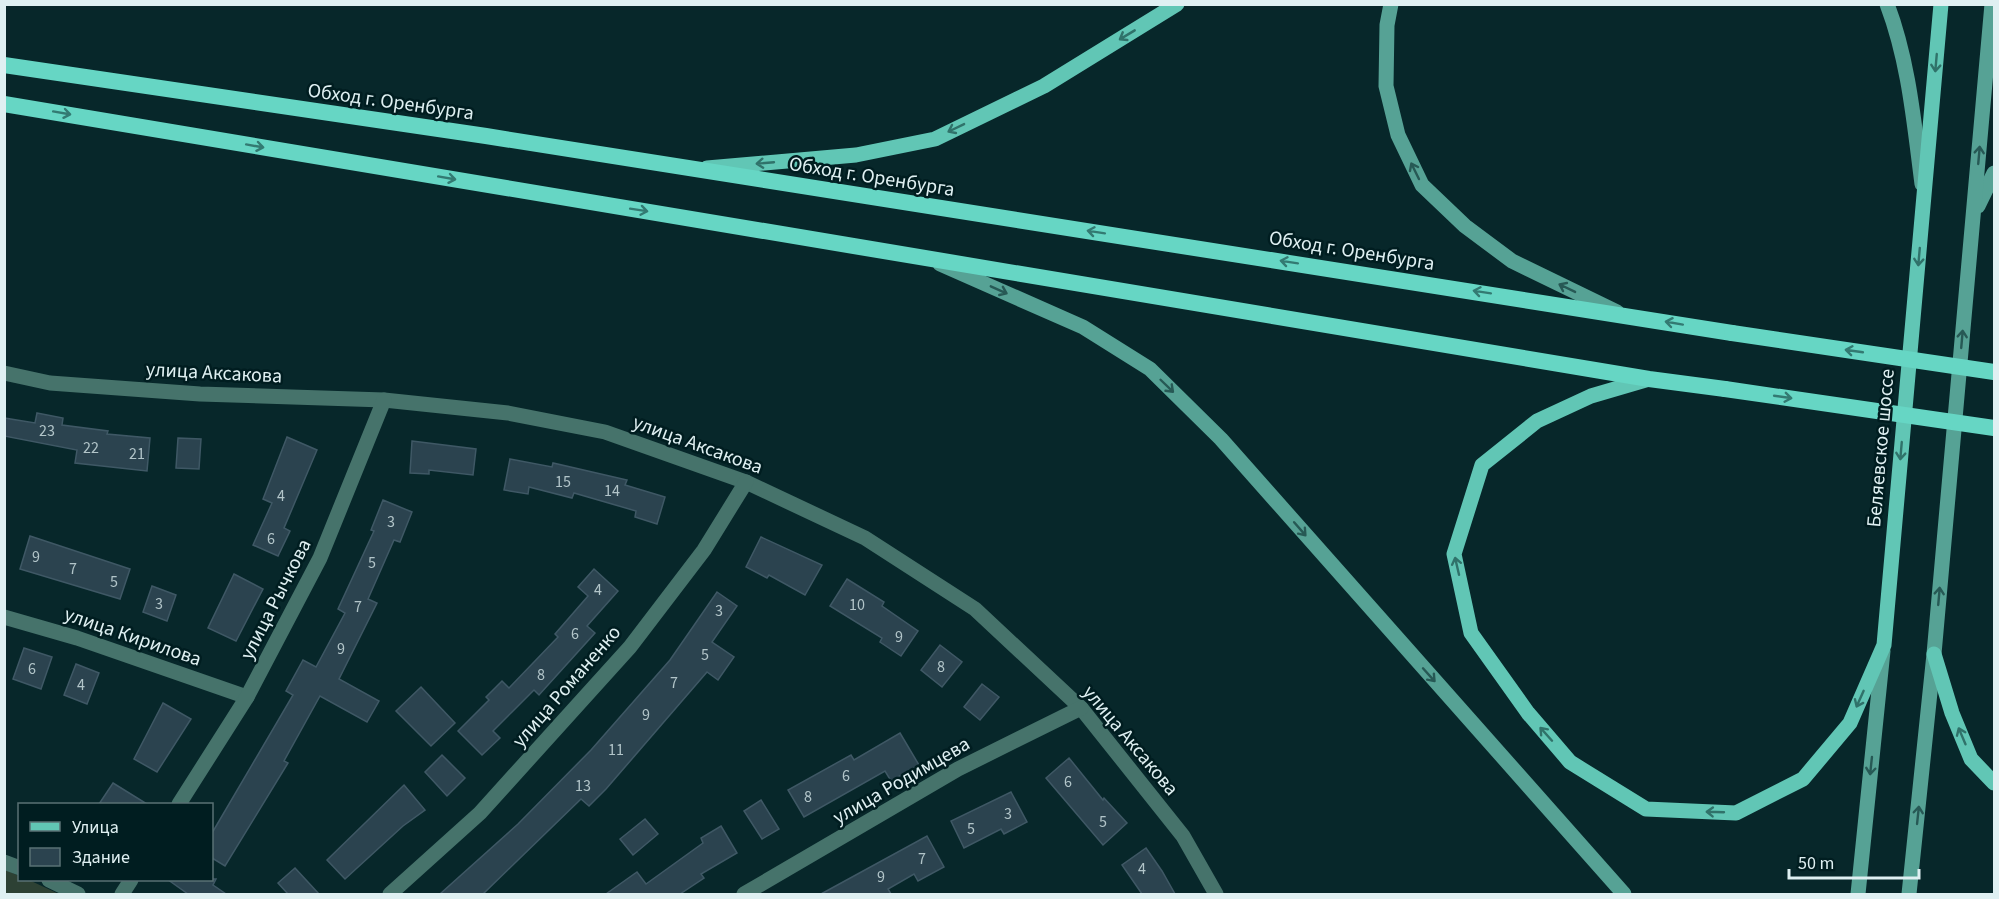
<svg xmlns="http://www.w3.org/2000/svg" width="1999" height="899" font-family="'Source Sans 3',sans-serif">
<style>
.green{fill:#2d4134}
.building{fill:#2b434f;stroke:#3f5865;stroke-width:1.5}
.lines{fill:none;stroke-linecap:round;stroke-linejoin:round}
.minor{stroke:#46736b;stroke-width:15}
.secondary{stroke:#56a295;stroke-width:15}
.primary{stroke:#61c6b5;stroke-width:15}
.trunk{stroke:#66d6c4;stroke-width:16}
.trunk-bridge{stroke:#66d6c4;stroke-width:16}
.oneway{stroke:#30726a}
.oneway2{stroke:#337a72}
.oneway3{stroke:#275955}
.labels{text-anchor:middle;stroke-width:5;stroke-linejoin:round;paint-order:stroke}
.number-label{font-size:16px;fill:#b2c5c9}
.street-label{font-size:20px;fill:#dff0f2;stroke:#001d20}
</style>
<rect width="100%" height="100%" fill="#07272a"/>
<path class="green" d="M4 869 19 876 20 880H29L59 894H5Z"/>
<g class="building">
<path d="M37 413 63 418 62 425 108 431 107 434 150 438 147 471 75 463 77 450 4 436V418L35 423Z"/>
<path d="M287 437 317 450 284 528 290 531 278 556 253 545 272 503 263 499Z"/>
<path d="M178 438 201 439 199 469 176 468Z"/>
<path d="M412 441 476 449 473 475 429 470V474L410 473Z"/>
<path d="M510 459 552 467 553 463 627 480 625 485 665 497 657 524 635 517 636 511 574 493 572 498 529 487 528 494 504 490Z"/>
<path d="M383 500 412 512 400 542 394 540 368 599 377 603 339 679 379 701 367 722 320 696 284 761 288 763 225 866 212 858V833L293 695 286 691 303 660 316 667 345 613 338 609 374 531 371 530Z"/>
<path d="M30 536 130 569 120 599 20 569Z"/>
<path d="M761 537 822 565 805 595 769 575 767 578 746 567Z"/>
<path d="M594 569 618 591 587 626 595 633 539 695 534 690 493 731 500 738 482 755 458 731 489 700 486 697 502 681 509 688 558 637 555 634 588 596 578 587Z"/>
<path d="M234 574 263 589 236 641 208 628Z"/>
<path d="M847 579 884 602 882 606 918 631 901 656 880 642 882 638 830 606Z"/>
<path d="M152 586 176 595 167 621 143 612Z"/>
<path d="M717 592 737 606 712 642 734 657 718 680 707 672 606 789 589 806 581 799 483 894H440L518 824 591 750 670 660Z"/>
<path d="M940 645 962 662 942 687 921 670Z"/>
<path d="M24 648 52 657 41 689 13 679Z"/>
<path d="M76 664 99 673 87 704 64 695Z"/>
<path d="M982 684 999 697 980 720 964 707Z"/>
<path d="M421 687 455 723 431 746 396 711Z"/>
<path d="M163 703 191 719 157 772 134 759Z"/>
<path d="M900 733 919 765 891 781 885 771 804 817 788 790 851 755 854 760Z"/>
<path d="M442 755 465 778 447 796 425 772Z"/>
<path d="M1069 758 1103 800 1104 798 1127 823 1103 845 1046 778Z"/>
<path d="M113 783 147 804H99Z"/>
<path d="M404 785 425 810 403 826 345 879 327 860Z"/>
<path d="M1011 792 1027 822 1004 834 1001 829 964 848 951 821Z"/>
<path d="M761 800 779 829 762 839 744 811Z"/>
<path d="M645 819 658 834 633 855 620 839Z"/>
<path d="M721 826 737 853 701 874 704 878 680 894H606L637 872 646 884 703 843 701 838Z"/>
<path d="M927 836 944 867 918 881 914 874 888 889 891 894H821Z"/>
<path d="M1146 848 1162 871 1175 894H1142L1122 865Z"/>
<path d="M295 868 319 894H288L278 883Z"/>
<path d="M167 879H216L213 885 226 894H188Z"/>
</g>
<g class="lines">
<g class="minor">
<path d="M4 373 50 383 200 394 384 400 508 413 605 432 746 482 865 538 975 609 1081 708 1183 836 1216 894"/>
<path d="M4 617 77 638 247 697"/>
<path d="M179 804 247 697 320 558 384 400"/>
<path d="M4 862 20 868"/>
<path d="M49 880 78 894"/>
<path d="M122 894 131 880"/>
<path d="M390 894 480 813 630 647 704 550 746 482"/>
<path d="M744 894 958 769 1081 708"/>
</g>
<g class="secondary">
<path d="M1391 4 1387 25 1386 86 1398 135 1422 185 1465 226 1512 261 1617 312"/>
<path d="M1887 4C1909 62 1914 123 1922 184"/>
<path d="M1978 206 1994 173"/>
<path d="M940 264 1083 327 1150 369 1221 439 1624 894"/>
<path d="M1858 894 1883 651"/>
<path d="M1909 894 1934 654 1992 4"/>
</g>
<g class="primary">
<path d="M707 168 856 155 935 139 1044 86 1177 4"/>
<path d="M1649 379 1591 396 1537 421 1482 465 1454 554 1471 633 1528 713 1570 762 1646 809 1736 813 1803 779 1850 723 1884 645 1941 4"/>
<path d="M1934 654 1952 713 1971 759 1994 783"/>
</g>
<g class="trunk">
<path d="M4 65 486 136 1732 333"/>
<path d="M4 104 1649 379 1725 389"/>
</g>
<g class="trunk-bridge">
<path d="M1732 333 1994 372"/>
<path d="M1725 389 1994 428"/>
</g>
</g>
<defs><path id="oneway-shaft" d="M-6 0H5M1.5-3L5.5 0L1.5 3" fill="none" stroke-width="1.6" stroke-linecap="round" stroke-linejoin="round" transform="scale(1.5)"/></defs>
<g class="oneway">
<use href="#oneway-shaft" transform="translate(1127 35) rotate(149)"/>
<use href="#oneway-shaft" transform="translate(1936 63) rotate(95)"/>
<use href="#oneway-shaft" transform="translate(956 128) rotate(154)"/>
<use href="#oneway-shaft" transform="translate(765 163) rotate(175)"/>
<use href="#oneway-shaft" transform="translate(1919 257) rotate(95)"/>
<use href="#oneway-shaft" transform="translate(1901 451) rotate(95)"/>
<use href="#oneway-shaft" transform="translate(1457 566) rotate(-103)"/>
<use href="#oneway-shaft" transform="translate(1860 699) rotate(114)"/>
<use href="#oneway-shaft" transform="translate(1546 734) rotate(-132)"/>
<use href="#oneway-shaft" transform="translate(1962 736) rotate(-113)"/>
<use href="#oneway-shaft" transform="translate(1715 812) rotate(-178)"/>
</g>
<g class="oneway2">
<use href="#oneway-shaft" transform="translate(62 113) rotate(10)"/>
<use href="#oneway-shaft" transform="translate(255 146) rotate(10)"/>
<use href="#oneway-shaft" transform="translate(447 178) rotate(10)"/>
<use href="#oneway-shaft" transform="translate(639 210) rotate(9)"/>
<use href="#oneway-shaft" transform="translate(1096 232) rotate(-171)"/>
<use href="#oneway-shaft" transform="translate(1289 262) rotate(-171)"/>
<use href="#oneway-shaft" transform="translate(1482 292) rotate(-171)"/>
<use href="#oneway-shaft" transform="translate(1674 323) rotate(-170)"/>
<use href="#oneway-shaft" transform="translate(1854 351) rotate(-172)"/>
<use href="#oneway-shaft" transform="translate(1783 397) rotate(8)"/>
</g>
<g class="oneway3">
<use href="#oneway-shaft" transform="translate(1979 155) rotate(-85)"/>
<use href="#oneway-shaft" transform="translate(1415 171) rotate(-116)"/>
<use href="#oneway-shaft" transform="translate(1567 288) rotate(-154)"/>
<use href="#oneway-shaft" transform="translate(999 290) rotate(24)"/>
<use href="#oneway-shaft" transform="translate(1962 339) rotate(-85)"/>
<use href="#oneway-shaft" transform="translate(1167 386) rotate(44)"/>
<use href="#oneway-shaft" transform="translate(1300 529) rotate(49)"/>
<use href="#oneway-shaft" transform="translate(1939 596) rotate(-85)"/>
<use href="#oneway-shaft" transform="translate(1429 675) rotate(48)"/>
<use href="#oneway-shaft" transform="translate(1871 766) rotate(96)"/>
<use href="#oneway-shaft" transform="translate(1918 815) rotate(-84)"/>
</g>
<g class="labels">
<g class="number-label">
<text x="47" y="436">23</text>
<text x="91" y="453">22</text>
<text x="137" y="459">21</text>
<text x="563" y="487">15</text>
<text x="612" y="496">14</text>
<text x="281" y="501">4</text>
<text x="391" y="527">3</text>
<text x="271" y="544">6</text>
<text x="36" y="562">9</text>
<text x="372" y="568">5</text>
<text x="73" y="574">7</text>
<text x="114" y="587">5</text>
<text x="598" y="595">4</text>
<text x="159" y="609">3</text>
<text x="857" y="610">10</text>
<text x="358" y="612">7</text>
<text x="719" y="616">3</text>
<text x="575" y="639">6</text>
<text x="899" y="642">9</text>
<text x="341" y="654">9</text>
<text x="705" y="660">5</text>
<text x="941" y="672">8</text>
<text x="32" y="674">6</text>
<text x="541" y="680">8</text>
<text x="674" y="688">7</text>
<text x="81" y="690">4</text>
<text x="646" y="720">9</text>
<text x="616" y="755">11</text>
<text x="846" y="781">6</text>
<text x="1068" y="787">6</text>
<text x="583" y="791">13</text>
<text x="808" y="802">8</text>
<text x="1008" y="819">3</text>
<text x="1103" y="827">5</text>
<text x="971" y="834">5</text>
<text x="922" y="864">7</text>
<text x="1142" y="874">4</text>
<text x="881" y="882">9</text>
</g>
<g class="street-label">
<text transform="translate(391 101) rotate(8)" y="7">Обход г. Оренбурга</text>
<text transform="translate(872 176) rotate(9)" y="7">Обход г. Оренбурга</text>
<text transform="translate(1352 250) rotate(9)" y="7">Обход г. Оренбурга</text>
<text transform="translate(214 372) rotate(3)" y="7">улица Аксакова</text>
<text transform="translate(698 444) rotate(20)" y="7">улица Аксакова</text>
<text transform="translate(1880 448) rotate(-85)" y="7">Беляевское шоссе</text>
<text transform="translate(275 599) rotate(-63)" y="7">улица Рычкова</text>
<text transform="translate(133 636) rotate(19)" y="7">улица Кирилова</text>
<text transform="translate(566 686) rotate(-49)" y="7">улица Романенко</text>
<text transform="translate(1131 740) rotate(50)" y="7">улица Аксакова</text>
<text transform="translate(901 780) rotate(-30)" y="7">улица Родимцева</text>
</g>
</g>
<rect width="1999" height="899" fill="none" stroke="#dff0f2" stroke-width="12"/>
<rect x="18" y="803" width="195" height="78" fill="#001d20" stroke="#597174" stroke-width="1.5"/>
<rect x="30" y="822" width="30" height="9" fill="#61c6b5" stroke="#597174" stroke-width="1.5"/>
<text x="72" y="833" font-size="18" fill="#dff0f2">Улица</text>
<rect x="30" y="848" width="30" height="18" fill="#2b434f" stroke="#597174" stroke-width="1.5"/>
<text x="72" y="863" font-size="18" fill="#dff0f2">Здание</text>
<path d="M1789 869v9h130v-9" fill="none" stroke="#dff0f2" stroke-width="3"/>
<text x="1798" y="869" font-size="18" fill="#dff0f2" stroke="#001d20" stroke-width="4.5" paint-order="stroke">50 m</text>
</svg>
